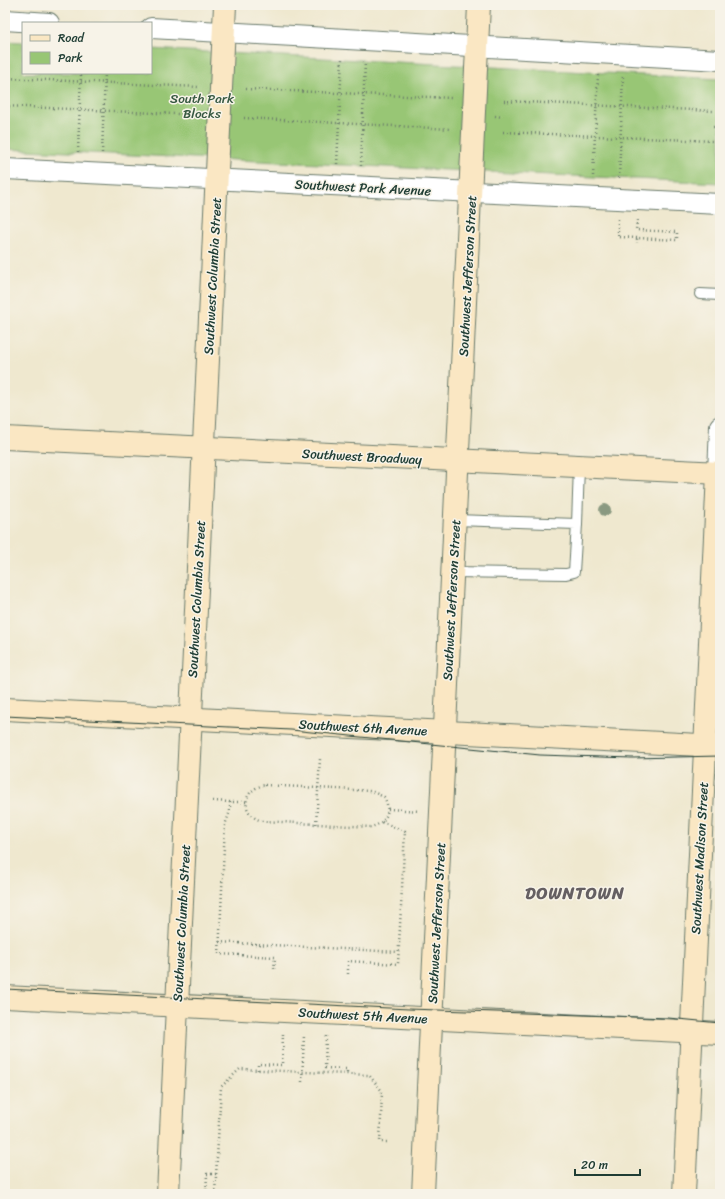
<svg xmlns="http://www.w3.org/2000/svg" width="725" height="1199" font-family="Sriracha,sans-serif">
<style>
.park{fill:#98c674;stroke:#5c8254}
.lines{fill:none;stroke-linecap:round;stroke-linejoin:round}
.lane-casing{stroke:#68796a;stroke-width:12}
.street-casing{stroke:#68796a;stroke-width:22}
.secondary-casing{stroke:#68796a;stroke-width:24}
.path{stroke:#68796a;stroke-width:2.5;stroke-dasharray:1 3;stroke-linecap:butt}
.lane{stroke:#fff;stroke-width:10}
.street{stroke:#fff;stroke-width:20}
.secondary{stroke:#fae7c3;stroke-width:22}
.tram{stroke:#1f3d34;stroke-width:1}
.path-bridge{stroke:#68796a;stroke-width:2.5;stroke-dasharray:1 3;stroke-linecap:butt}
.tree{fill:#8a9981}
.labels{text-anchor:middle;stroke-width:3;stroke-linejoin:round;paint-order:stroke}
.park-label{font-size:13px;fill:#375841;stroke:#f7f3e8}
.street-label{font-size:13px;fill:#1f3d34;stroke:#f7f3e8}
.district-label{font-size:17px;font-weight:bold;letter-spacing:1px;fill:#655f62;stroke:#f7f3e8}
</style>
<rect width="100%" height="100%" fill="#f7f3e8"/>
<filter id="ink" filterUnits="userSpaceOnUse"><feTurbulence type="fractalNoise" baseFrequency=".025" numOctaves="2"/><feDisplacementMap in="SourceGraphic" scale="8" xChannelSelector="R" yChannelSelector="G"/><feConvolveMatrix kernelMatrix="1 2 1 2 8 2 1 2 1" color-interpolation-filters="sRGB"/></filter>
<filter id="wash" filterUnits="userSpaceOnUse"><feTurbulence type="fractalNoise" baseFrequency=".012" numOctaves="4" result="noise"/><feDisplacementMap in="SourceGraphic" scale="16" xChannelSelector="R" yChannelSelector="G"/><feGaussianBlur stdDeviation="0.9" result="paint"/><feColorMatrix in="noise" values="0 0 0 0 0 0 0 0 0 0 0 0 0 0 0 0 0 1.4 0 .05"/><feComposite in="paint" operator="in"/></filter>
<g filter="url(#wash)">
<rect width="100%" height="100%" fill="#efe8cf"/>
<path class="park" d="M5 41 23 42V73H151V49L720 79V183L5 149Z"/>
</g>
<g filter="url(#ink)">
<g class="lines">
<g class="lane-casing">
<g id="lane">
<path d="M700 294 720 295"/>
<path d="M577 524 579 466"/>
<path d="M453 572 566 574 574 572 577 524 455 520"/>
</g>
</g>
<g class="street-casing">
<g id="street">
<path d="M5 20 49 23"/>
<path d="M151 28 720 60"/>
<path d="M5 169 720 204"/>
<path d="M718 473 720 426"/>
</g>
</g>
<g class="secondary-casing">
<g id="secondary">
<path d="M5 438 720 473"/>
<path d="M5 709 719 746"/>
<path d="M5 997 720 1033"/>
<path d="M168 1194 225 5"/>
<path d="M423 1194 479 5"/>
<path d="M684 1194 718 473"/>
</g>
</g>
<g class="path">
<path d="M5 78 199 87"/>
<path d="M246 89 452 98"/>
<path d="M504 101 714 111"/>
<path d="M5 106 197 115"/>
<path d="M495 116 503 117"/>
<path d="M244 118 451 129"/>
<path d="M713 127H720"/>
<path d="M503 132 713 141"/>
<path d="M78 152 81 73"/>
<path d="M102 153 105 73"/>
<path d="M337 164 342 59"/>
<path d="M361 166 365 61"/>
<path d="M593 176 598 74"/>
<path d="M619 178 623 75"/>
<path d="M618 219V237L637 238"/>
<path d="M637 220 636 230 677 232V240L637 238V243"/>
<path d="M265 785 371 791 384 797C392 811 386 824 370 827L263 821C240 816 241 789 265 785Z"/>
<path d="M213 801 230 802"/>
<path d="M246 802H230V811L225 825 219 954 275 957 274 969"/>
<path d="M388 809 419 811"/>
<path d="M316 824 320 759"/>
<path d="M219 942 398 952"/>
<path d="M348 974V961L398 964 405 831 382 822"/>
<path d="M326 1036 325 1068 347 1069V1074"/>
<path d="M258 1070V1064L282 1065 283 1034"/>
<path d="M206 1194 207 1174H216"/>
<path d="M215 1194 221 1087 240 1069 369 1075 382 1091 380 1142H387"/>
</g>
<use href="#lane" class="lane"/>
<use href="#street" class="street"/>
<use href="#secondary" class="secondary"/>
<g class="tram">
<path d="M5 716 291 730 540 755 632 758 720 756"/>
<path d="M5 989 409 1009 668 1018 720 1023"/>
</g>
<path class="path-bridge" d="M302 1082 304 1035"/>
</g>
<circle class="tree" cx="605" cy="510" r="6"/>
</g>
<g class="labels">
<g class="park-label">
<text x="202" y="103">South Park<tspan x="202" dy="15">Blocks</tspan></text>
</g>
<g class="street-label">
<text transform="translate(363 187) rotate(3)" y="5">Southwest Park Avenue</text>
<text transform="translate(212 276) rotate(-87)" y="5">Southwest Columbia Street</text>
<text transform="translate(467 276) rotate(-87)" y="5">Southwest Jefferson Street</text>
<text transform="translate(362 456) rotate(3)" y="5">Southwest Broadway</text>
<text transform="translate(196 599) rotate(-87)" y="5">Southwest Columbia Street</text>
<text transform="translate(451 600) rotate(-87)" y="5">Southwest Jefferson Street</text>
<text transform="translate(363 727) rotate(3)" y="5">Southwest 6th Avenue</text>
<text transform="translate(699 858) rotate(-87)" y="5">Southwest Madison Street</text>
<text transform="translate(181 923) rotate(-87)" y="5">Southwest Columbia Street</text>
<text transform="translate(436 923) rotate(-87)" y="5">Southwest Jefferson Street</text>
<text transform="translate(363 1015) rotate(3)" y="5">Southwest 5th Avenue</text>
</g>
<g class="district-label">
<text x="575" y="899">DOWNTOWN</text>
</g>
</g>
<rect width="725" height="1199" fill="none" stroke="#f7f3e8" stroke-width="20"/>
<rect x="22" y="22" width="130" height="52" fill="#f7f3e8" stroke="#a1aaa0"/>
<rect x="30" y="35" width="20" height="6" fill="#fae7c3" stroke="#a1aaa0"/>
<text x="58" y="42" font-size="12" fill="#1f3d34">Road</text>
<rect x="30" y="52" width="20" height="12" fill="#98c674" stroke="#a1aaa0"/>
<text x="58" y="62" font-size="12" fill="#1f3d34">Park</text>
<path d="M575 1169v6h65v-6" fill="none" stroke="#1f3d34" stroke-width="2"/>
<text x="581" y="1169" font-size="12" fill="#1f3d34" stroke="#f7f3e8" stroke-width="3" paint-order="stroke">20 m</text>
</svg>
